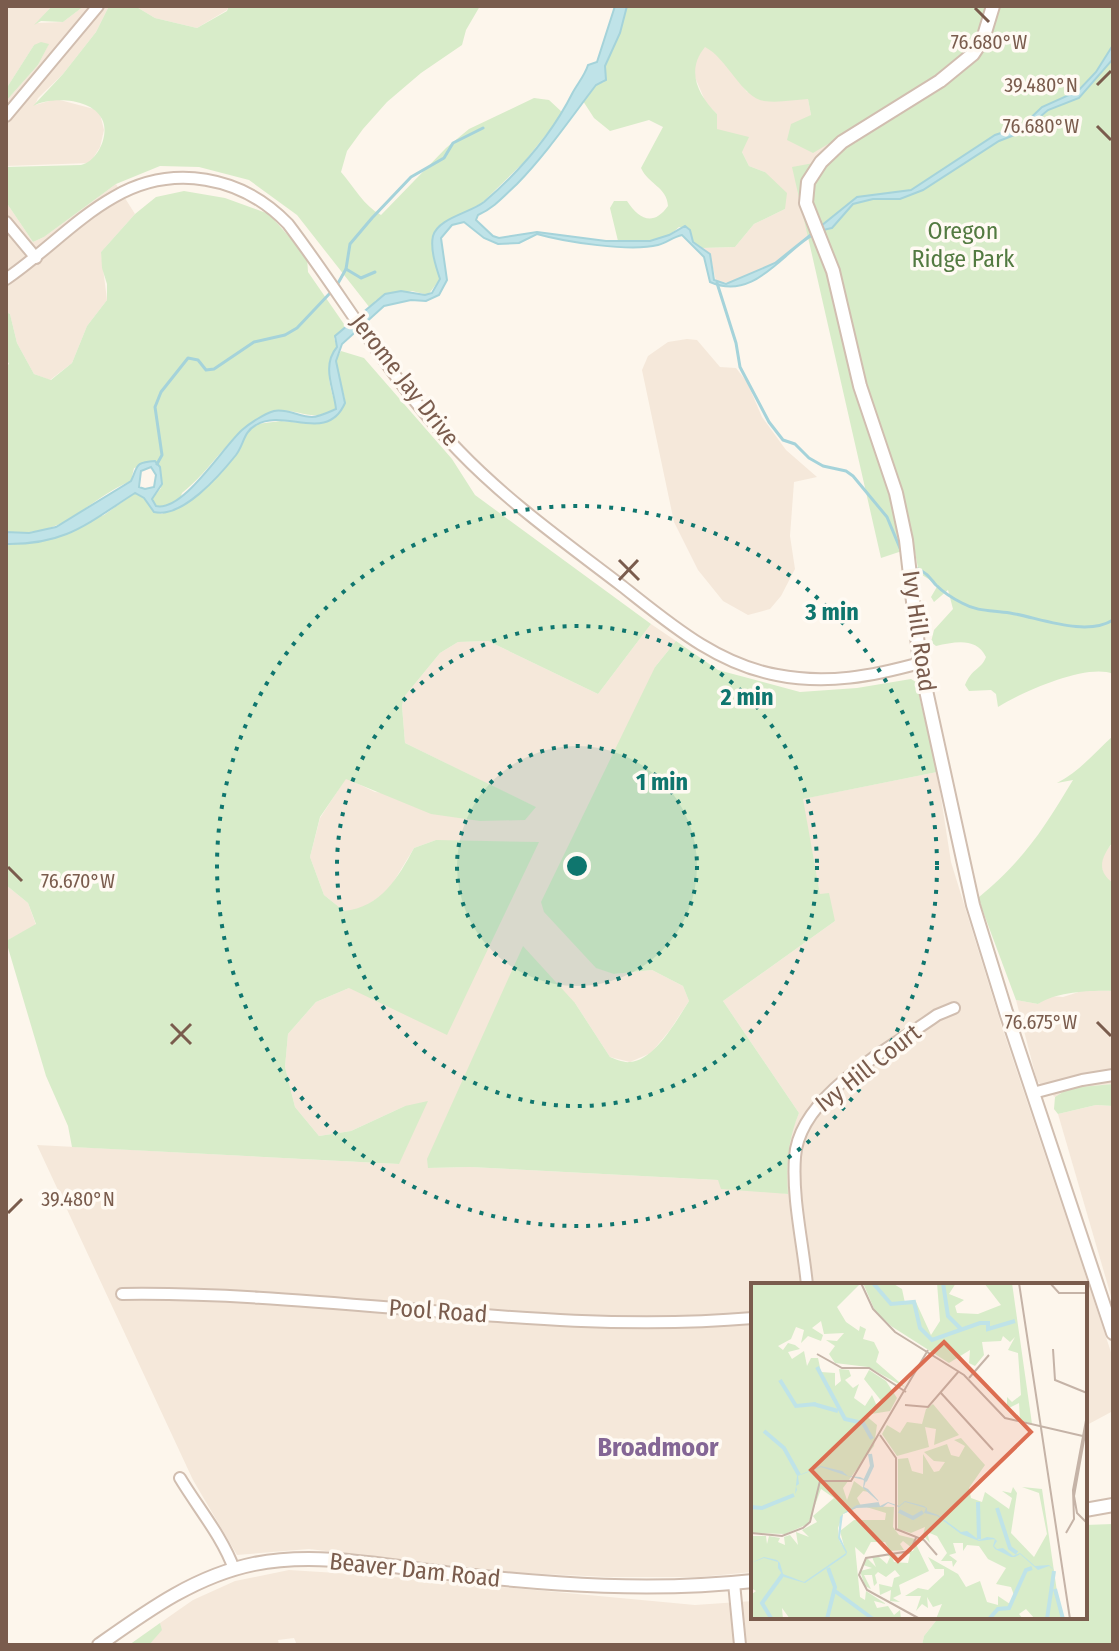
<svg xmlns="http://www.w3.org/2000/svg" width="1119" height="1651" font-family="'Fira Sans Condensed',sans-serif">
<style>
.residential{fill:#f5e8da}
.green{fill:#d8ecc9}
.water{fill:#bfe3e8;stroke:#a5d3da;stroke-width:2;fill-rule:evenodd}
.lines{fill:none;stroke-linecap:round;stroke-linejoin:round}
.stream{stroke:#a5d3da;stroke-width:3}
.minor-casing{stroke:#d1beb0;stroke-width:14}
.tertiary-casing{stroke:#d1beb0;stroke-width:16}
.minor{stroke:#fff;stroke-width:10}
.tertiary{stroke:#fff;stroke-width:12}
.ticks{fill:none;stroke:#7a5c4d;stroke-width:3}
.ring{fill:none;stroke:#0f766e;stroke-width:4;stroke-dasharray:4 8}
.labels{text-anchor:middle;stroke-width:7;stroke-linejoin:round;paint-order:stroke}
.park-label{font-size:24px;fill:#537a41;stroke:#fffaf3}
.street-label{font-size:24px;fill:#7a5c4d;stroke:#fffaf3}
.neighbourhood-label{font-size:26px;font-weight:bold;fill:#846695;stroke:#fffaf3}
.inset-river{fill:none;stroke:#bfe3e8;stroke-width:4}
.inset-road{fill:none;stroke:#c5b3a7;stroke-width:2}
.view{fill:#dc6d51;fill-opacity:0.15;stroke:#dc6d51;stroke-width:4}
.inset-edge{fill:none;stroke:#7a5c4d;stroke-width:4}
.ticks-label{font-size:20px;text-anchor:middle;fill:#7a5c4d;stroke:#fffaf3;stroke-width:7;stroke-linejoin:round;paint-order:stroke}
.centre{fill:#0f766e;stroke:#fffaf3;stroke-width:4}
.ring-label{font-size:24px;text-anchor:middle;font-weight:bold;fill:#0f766e;stroke:#fffaf3;stroke-width:7;stroke-linejoin:round;paint-order:stroke}
</style>
<rect width="100%" height="100%" fill="#fdf6ec"/>
<g class="residential">
<path d="M6 6H52L36 23 63 22 84 6H109L96 32 63 74 38 98 35 105 56 99 94 109 100 114 104 130 100 147 90 163 6 166V101L38 65 48 45H34L6 89Z"/>
<path d="M135 6H229L227 10 197 28 155 18Z"/>
<path d="M986 6H998L988 40 965 71 809 234 775 263 731 283 716 281 710 255 702 248 735 247 754 224 785 209 765 172 749 166 742 152 717 129V114L706 103 694 75 695 59 705 46 719 54 747 92 808 99 811 115 787 140 985 19Z"/>
<path d="M116 184 135 214 101 252 107 300 87 326 72 363 50 380 34 374 17 343 10 314 6 312V202L33 242 44 237Z"/>
<path d="M687 339 697 340 720 367 736 368 747 382 762 417 786 450 817 477 794 482 790 536 795 569 781 596 770 609 748 615 723 601 698 570 674 522 642 370 648 356 668 342Z"/>
<path d="M651 624 676 641 655 667 614 974 652 970 683 986 689 1001 670 1030 651 1053 630 1062 610 1057 575 1003 428 1168 470 1167 718 1180 787 1194 786 1169 791 1132 799 1113 723 1001 835 921 820 894 802 799 937 772 951 862 1001 1024 1113 1358V1411L1085 1426V1285H753V1572L699 1577H607L504 1572 309 1549 237 1555 193 1480 37 1145 399 1164 405 1106 351 1131 319 1136 295 1107 285 1067 288 1034 316 1002 349 988 436 840 414 848 388 891 360 910 344 911 324 895 310 857 320 818 346 778 375 792 535 807 405 743 402 706 404 697 440 653 458 642 488 641 598 694Z"/>
<path d="M1113 843V883L1105 878 1101 865 1104 853Z"/>
<path d="M6 885 28 903 36 925 6 941Z"/>
<path d="M1085 990 1113 991V1084L1069 1088 1055 1097 1037 1081 1016 1000 1038 1004 1049 996 1063 997Z"/>
<path d="M1096 1105 1113 1106V1303L1058 1114Z"/>
<path d="M289 1570 384 1576 695 1605 753 1601V1617H939L924 1636 922 1645H297L294 1638 278 1640 279 1645H149L161 1630 160 1623 193 1600 235 1581Z"/>
</g>
<g class="green">
<path d="M52 6H84L63 22 41 21 34 25Z"/>
<path d="M109 6H135L155 18 197 28 227 11 229 6H480L466 30 462 45 421 73 387 102 363 129 347 151 341 172C354 187 364 206 381 215L446 148 469 129 534 98 549 100 563 113 525 161 482 203 450 220 433 250 440 279 428 295 412 291 376 300 370 308 297 215 249 180 199 167 160 166 116 184 44 237 33 242 6 202V167L81 165C98 161 110 134 102 119 92 98 51 96 33 106L63 74 96 32Z"/>
<path d="M627 6H986L985 19 972 45 945 75 813 153 787 140 791 124 811 115 808 99C794 100 778 103 764 101 742 98 727 58 705 47 686 70 697 94 717 114V129L749 137 742 152 749 166 765 172 787 193 785 209 754 224 735 247 702 248 693 242 690 230 679 227C662 244 640 241 618 241L610 208 614 201H627C639 219 653 227 668 206 667 187 648 184 641 168L663 127 649 120 610 131 594 118 583 101 596 85 604 82 605 66 620 33Z"/>
<path d="M998 6H1113V674C1087 663 1022 692 998 707L996 694 991 690 969 691 965 685C972 668 981 670 986 657 976 637 955 642 936 646L931 642 934 630 953 609 948 590 934 602 931 597 938 585 919 573 914 547 881 558 792 167 830 160 845 146 964 70 975 57Z"/>
<path d="M41 42 49 44 38 65 6 101V89L34 45Z"/>
<path d="M184 191 225 198 269 214 307 257 308 272 346 327 334 338 337 347C324 365 329 388 337 408 313 424 299 408 276 411 273 411 267 415 265 416 229 433 213 469 182 493L180 499 161 508 156 506 152 499 161 488 158 463 134 468 131 481C81 502 70 537 6 532V366L9 364 6 358V312L10 314 17 343 34 374 51 380 72 363 87 326 107 300V284L102 268 101 252 135 214 156 197Z"/>
<path d="M341 351 364 358 452 459 475 495 651 624 598 694 488 641 458 642 440 653 404 697 402 706 405 743 536 807 525 820 480 821 431 814 346 779 320 817 310 857 324 895 344 911C381 907 398 878 414 848L436 840 539 842 447 1035 349 988 316 1002 288 1034 285 1067 295 1107 319 1136 351 1131 405 1106 428 1101 399 1164 72 1147 68 1126 46 1076 6 941 36 924 28 903 6 885V544H28L104 515 135 493 144 498 154 512 162 514 222 470 240 450 245 435 257 424 281 421 313 424 334 419 345 399 335 361Z"/>
<path d="M676 641 718 670 800 692 857 688 911 679 916 682 937 772 803 799 820 894 829 893 835 921 723 1001 799 1113C788 1140 786 1165 788 1194L721 1189 718 1180 470 1167 428 1168 427 1159 523 946 575 1003 610 1057C615 1059 624 1063 630 1062 654 1061 677 1020 689 1001L683 986 652 970 614 974 596 968 544 912 541 902 655 667Z"/>
<path d="M1113 736V842C1101 857 1096 871 1113 883V991C1091 990 1056 992 1038 1004L1016 1000 978 898C1023 861 1043 830 1073 780L1057 783C1079 772 1094 753 1113 736Z"/>
<path d="M1113 1084V1106L1096 1105 1058 1114 1054 1109 1055 1097 1069 1088Z"/>
<path d="M1113 1524V1645H922L924 1636 939 1617H1085V1525Z"/>
<path d="M160 1623 162 1630 149 1645H129Z"/>
</g>
<path class="water" d="M615 6H627L620 33 605 66 606 80 596 85C570 119 547 153 517 184 504 196 494 208 478 215L476 220 493 236 499 238 537 232 606 241H650L669 235 685 226 690 230 693 242 710 254 714 280 726 284 775 263 857 197 911 190 995 135 1022 126 1042 107 1078 91 1096 72 1113 45V59L1079 98 1048 110 1022 132 999 141 923 190 900 199H873L853 204 832 228C790 234 762 305 710 282L704 257 682 235C673 237 666 243 658 245 630 252 565 242 537 234L519 243 498 244 484 238 464 222 452 225 441 238 447 280 439 295 426 301 411 300 384 306 342 344 336 361 345 403C327 444 285 408 256 425 243 432 244 445 236 455 220 475 182 519 154 512L144 498 135 493C88 523 66 545 6 544V532L29 533 56 527 131 481C139 465 133 463 155 461L160 467 162 484 152 499 156 506C183 512 222 448 242 430 250 423 264 414 274 411 286 408 300 417 312 417 319 417 329 412 336 409 334 389 321 366 337 347L335 336 385 294 401 291 425 295 432 293 440 279C436 267 430 249 433 236 438 218 470 213 484 202 520 171 552 134 573 92 578 83 585 75 588 65L597 62ZM151 467 156 475 154 487 145 489 139 487 141 471Z"/>
<g class="lines">
<g class="stream">
<path d="M346 269 361 278 375 272"/>
<path d="M717 283 736 343 740 367 769 422 783 440 795 444 809 458 823 466 846 471 853 476 887 517 902 553"/>
<path d="M337 285 346 269 350 244 372 218 411 177 444 158 453 143 483 128"/>
<path d="M157 464 162 455 155 407 161 392 188 358 198 360 206 370 214 369 254 342 285 335 297 328 332 291"/>
<path d="M918 569C927 573 930 578 936 585 942 591 954 599 962 603 978 612 992 610 1010 613 1040 618 1086 637 1113 620"/>
</g>
<g class="minor-casing">
<g id="minor">
<path d="M6 116 98 6"/>
<path d="M6 222 36 258"/>
<path d="M6 279C43 254 75 219 114 197 173 163 242 176 288 224 345 299 392 383 459 451 508 502 566 543 622 586 669 623 716 664 777 675 827 685 873 676 920 663"/>
<path d="M1033 1093 1082 1080 1113 1075"/>
<path d="M807 1285C803 1243 792 1199 795 1157 799 1095 890 1049 937 1015L954 1008"/>
<path d="M122 1294C333 1291 543 1336 753 1318"/>
<path d="M180 1478C198 1508 222 1536 234 1569"/>
<path d="M734 1583 740 1645"/>
</g>
</g>
<g class="tertiary-casing">
<g id="tertiary">
<path d="M993 6 983 39 973 54 940 81 842 142 821 162 808 182 806 203 833 271 860 386 896 493 906 540 920 663 973 905 1006 1012 1113 1333"/>
<path d="M1085 1510 1113 1505"/>
<path d="M99 1645C147 1611 195 1576 254 1564 319 1551 390 1567 455 1574 554 1585 653 1592 753 1581"/>
</g>
</g>
<use href="#minor" class="minor"/>
<use href="#tertiary" class="tertiary"/>
</g>
<path class="ticks" d="M975 8 989 22M1097 85 1111 71M1097 126 1111 140M619 560 639 580M619 580 638 560M8 867 22 881M1097 1022 1111 1036M171 1024 191 1044M171 1044 191 1024M8 1213 22 1199"/>
<circle cx="577" cy="866" r="120" fill="#0f766e" fill-opacity=".12"/>
<g class="ring">
<circle cx="577" cy="866" r="120"/>
<circle cx="577" cy="866" r="240"/>
<circle cx="577" cy="866" r="360"/>
</g>
<g class="labels">
<g class="park-label">
<text x="963" y="239">Oregon<tspan x="963" dy="28">Ridge Park</tspan></text>
</g>
<g class="street-label">
<text transform="translate(405 380) rotate(52)" y="8">Jerome Jay Drive</text>
<text transform="translate(919 631) rotate(82)" y="8">Ivy Hill Road</text>
<text transform="translate(868 1068) rotate(-38)" y="8">Ivy Hill Court</text>
<text transform="translate(438 1311) rotate(4)" y="8">Pool Road</text>
<text transform="translate(415 1570) rotate(6)" y="8">Beaver Dam Road</text>
</g>
<g class="neighbourhood-label">
<text x="658" y="1456">Broadmoor</text>
</g>
</g>
<g transform="translate(751 1283)">
<rect width="336" height="336" fill="#fdf6ec"/>
<path d="M0 0H110L86 24 95 39 108 48 109 43 115 46 112 56 123 59 128 69 125 79 155 105 117 84 84 80 78 71 84 63 75 57 86 58 93 50 73 51 70 38 61 45 72 52 70 58 57 53 50 60 53 47 45 44 40 56 27 63 32 67 37 60 44 62 49 66 37 69 41 76 53 68 56 83 60 75H67L70 89 84 90V103L90 98 88 86 98 87 100 93 94 97 102 105 108 101 103 115 114 123 121 112 125 121 132 120 113 96 118 87 135 98 146 115 139 128 114 132 126 142 123 163 92 205 96 217 103 198 118 209 112 208 106 215 110 223 92 231 87 245 88 257 94 267 89 248 103 237H134L135 230 112 223 143 224 142 244 148 252 164 256 161 265 152 258 149 261 153 267 139 268 134 259H120L113 272 104 264 109 314 114 317 115 308 135 321 123 318 126 325 137 323 143 332 149 327 150 336H39L31 325 32 336H0V312L5 308 0 305 2 253H15L16 261 18 253 29 255 27 259 34 262 33 254 39 252 47 262 45 249 58 254 51 247 66 239 62 233 83 215 70 206 57 241 34 251 0 250ZM112 0H141L151 6 154 20 165 19 180 52 189 38 186 0H205L198 11 213 17 204 23 206 30 227 31 250 22 233 0H261L281 141 269 137 268 120 256 126V114L261 119 270 112 267 70 257 67 264 54 259 59 252 53 250 58 231 59 233 72 224 83 218 80 219 67 198 80 140 43 124 28ZM182 121 208 152 183 162 185 146 174 144 178 164 146 173 131 151 136 142 149 150 156 139 171 141 175 126ZM210 155 234 182 218 205 220 215 231 219 234 209 258 226 261 215 251 208 260 210 262 204 266 210 260 250 283 274 296 251 288 210 271 204 291 206 310 336H284L275 326 268 331 272 336H185L191 321 182 324 176 314 177 325 171 321 165 328 170 313H154L167 305 177 307 193 292V286H184L177 274 207 291 215 304 229 298 236 319 247 322V313L259 321 264 315 260 304 245 301 255 285 237 276 228 263 216 262 212 268V260H202L205 270 198 272 206 278 202 284 201 278H190L196 270 186 253 176 249 179 260 172 252 174 244 160 250 147 246V176L157 175 161 188 172 191V171L183 189 188 188 194 179 183 178 173 169 196 161 200 172 208 174 214 163 203 157ZM165 261 178 288 148 302 150 311 142 315 149 319 139 318 140 307 129 312 128 301 141 304 143 295 149 293 144 287 135 294 127 289 124 292 126 300 123 303 121 292H113L120 306 114 303 109 288 121 285 112 282 116 275 125 284 121 274 136 273 128 274 136 281 139 274 135 271 141 270 146 273 141 274 143 279 157 280 159 271 147 270 162 268Z" fill="#d8ecc9"/>
<path d="M70 183 91 188 97 193 109 194 113 196 115 198 113 204 117 206 127 217 129 223 137 219 148 223 154 218 173 223 176 225V228L187 232 210 249 216 248 228 257 236 254 243 255 246 258 243 263 246 266 252 265 262 273 269 270 284 283 298 282 304 288 298 283 287 287 269 271 264 274H260L244 266 242 263 244 256 228 258 210 251 186 233 173 230 175 225 154 219 148 224 137 220 132 224 105 225 92 231 89 254 96 269 95 272 54 300 33 294 27 285V279L13 275 0 280 13 274 26 277 29 280 32 291 53 299 95 270 87 255 89 234 93 230 106 222 128 219 112 205 113 197 96 193 70 184 47 193 48 201 45 203 46 207 44 211 46 193Z" fill="#bfe3e8"/>
<path class="inset-river" d="M122 0 140 21 163 19 169 45 181 57 229 40H237V46L264 38M192 0 197 33 211 47M66 84 94 136 112 140 121 156M29 97 45 123 65 121M62 121 87 128M13 148 33 165 48 192M114 198 121 183 119 171M227 219 228 256M0 224 11 225 43 212M246 225 259 265 266 270M148 228 162 235 172 229M304 306 312 336M84 308 122 336M20 335 11 320 32 291M76 336 84 304 77 285M238 336 247 326 258 325 275 287 281 285M296 336 303 288"/>
<path class="inset-road" d="M110 0 122 26 144 49 213 92 254 135 336 154M268 0 319 336M299 0 308 10H336M302 66 304 97 336 110M66 71 91 85H118L155 109M218 95 238 72M190 110 242 167M154 122 177 124 208 88M336 140 323 213 326 230 336 240M129 152 145 175V246L173 257 186 272M0 250 31 253 52 245 59 239 69 198H100L177 67M315 250 323 236 322 207 336 132M165 255 159 268 115 275 108 292 116 307 169 336"/>
<path class="view" d="M193 59 280 149 147 278 60 187Z"/>
<rect width="336" height="336" class="inset-edge"/>
</g>
<g class="ticks-label">
<text x="989" y="49">76.680°W</text>
<text x="1041" y="92">39.480°N</text>
<text x="1041" y="133">76.680°W</text>
<text x="78" y="888">76.670°W</text>
<text x="1041" y="1029">76.675°W</text>
<text x="78" y="1206">39.480°N</text>
</g>
<circle cx="577" cy="866" r="12" class="centre"/>
<g class="ring-label">
<text x="832" y="620">3 min</text>
<text x="747" y="705">2 min</text>
<text x="662" y="790">1 min</text>
</g>
<rect width="1119" height="1651" fill="none" stroke="#7a5c4d" stroke-width="16"/>
</svg>
